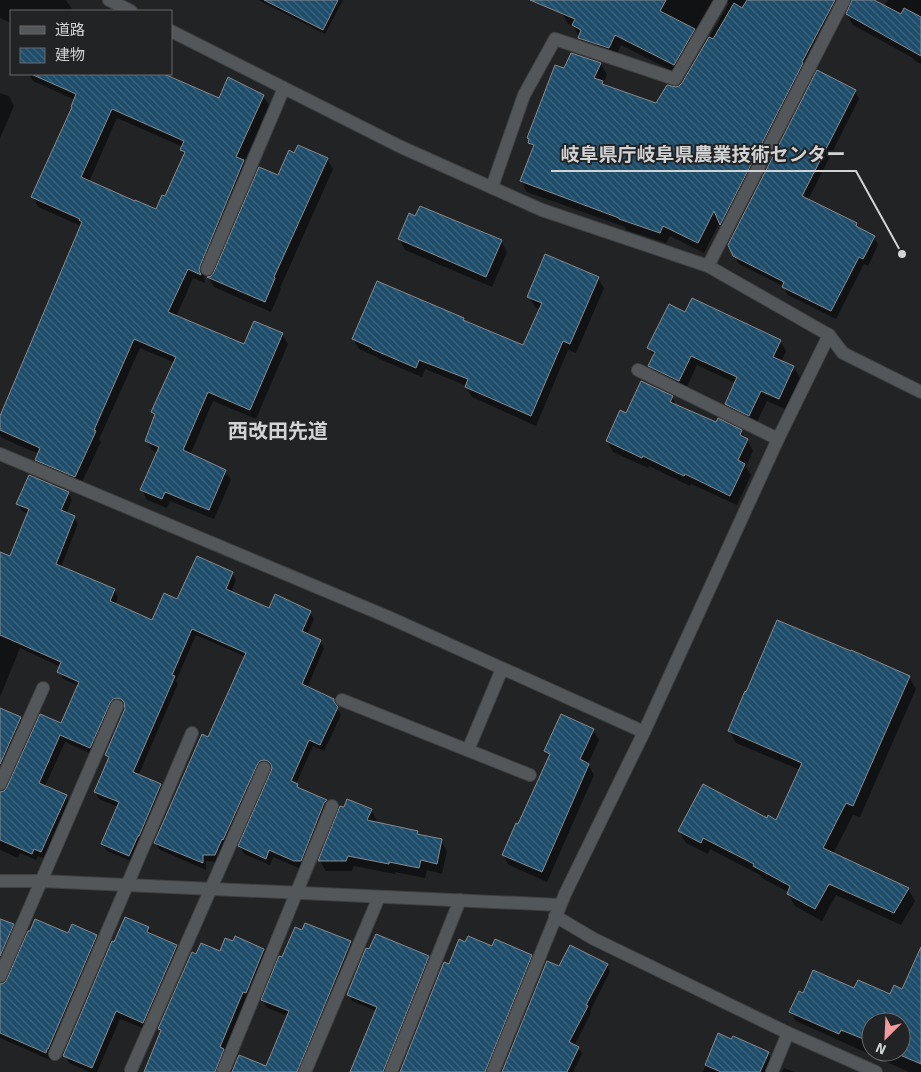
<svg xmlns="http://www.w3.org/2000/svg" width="921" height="1072" font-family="Signika,'Noto Sans JP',sans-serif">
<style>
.shadow{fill:#0007;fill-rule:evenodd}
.building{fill:url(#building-back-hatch);stroke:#878a8d;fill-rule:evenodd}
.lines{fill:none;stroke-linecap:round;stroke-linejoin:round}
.street-casing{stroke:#3e4042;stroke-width:14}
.street{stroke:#54575a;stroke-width:12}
.labels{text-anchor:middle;stroke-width:4;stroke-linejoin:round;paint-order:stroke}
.quarter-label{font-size:20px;font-weight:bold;fill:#d1d3d4;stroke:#212325}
.leader{fill:none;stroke:#d1d3d4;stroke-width:2}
.callout-dot{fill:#d1d3d4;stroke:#212325;stroke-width:2}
.callout-label{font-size:19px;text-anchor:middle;font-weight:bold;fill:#d1d3d4;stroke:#212325;stroke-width:4;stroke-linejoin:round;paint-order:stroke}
</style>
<defs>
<pattern id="building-back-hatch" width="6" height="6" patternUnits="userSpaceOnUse" patternTransform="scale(1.25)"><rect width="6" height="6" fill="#1e4d6b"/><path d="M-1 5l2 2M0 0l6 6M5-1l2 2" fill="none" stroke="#3e667f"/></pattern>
</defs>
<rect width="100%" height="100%" fill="#212325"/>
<g class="shadow">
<path d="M0 0H66L72 9 71 11H11V23L0 18Z"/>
<path d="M258 0H343L325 34Z"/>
<path d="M568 0H872L884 7 888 0H921V64L915 61 913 58 853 25 847 14 853 3 850 2 845 4 726 234 720 222 704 253 670 236 666 243 626 230 625 227 527 192 521 181 533 149 528 138 565 70 572 54 601 64 607 75 603 83 605 86 657 105 676 88 683 84 729 3H724L680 75 621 45 615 58 585 49 574 27 568 24 562 13Z"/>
<path d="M29 74H161L219 100 263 96 269 105 244 162 249 171 204 276 205 283 193 278 176 317 245 346 282 334 288 344 256 419 213 401 190 455 225 471 231 480 214 519 170 501 167 508 147 500 142 490 158 453 152 450 146 440 156 417 153 412 175 363 140 348 99 439 101 442 80 486 42 469 36 460 39 454 2 438 0 435V420L81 226 38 207 33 197 75 100 33 81ZM117 118 183 147 181 150 185 156 165 198 156 211 89 182Z"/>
<path d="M855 91 859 99 808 200 857 224 860 230 874 237 878 245 868 266 864 264 836 319 788 295 783 286 739 264 734 255Z"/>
<path d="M0 93 9 96 14 106 0 138Z"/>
<path d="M295 154 327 159 333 169 280 288 281 289 271 312 214 287 209 278 216 273Z"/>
<path d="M399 239 501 241 507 252 492 287 405 250Z"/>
<path d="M598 278 604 288 576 353 568 350 536 426 472 397 466 387 467 386 425 369 422 377 379 359 377 357 359 349 353 339 463 319 465 322 524 347 541 310 535 307 529 297Z"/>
<path d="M686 313 780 341 786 351 781 362 794 367 800 378 785 409 767 401 755 426 732 414 726 404 735 383 697 365 685 391 656 376 650 366 654 357 649 348Z"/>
<path d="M672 397 677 407 716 424 741 431 747 440 753 451 746 467 751 475 737 505 691 484 690 486 649 466 648 468 613 452 607 441 627 415Z"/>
<path d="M68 493 72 500 66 514 74 517 78 524 61 567 114 590 118 597 115 605 153 622 178 601 232 573 236 580 231 592 269 609 310 612 314 619 307 635 320 641 324 648 307 688 333 700 341 715 324 751 313 746 296 784 300 789 326 801 330 808 305 868H299L273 857 270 865 244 854 240 846 273 768 268 767 219 862 206 861V870L160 850 155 843 208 738 246 657 196 635 176 681 178 684 138 776 160 785 165 792 133 862 107 851 102 844 118 807 99 799 95 792 109 760 106 755 126 709 125 706 121 705 94 755 65 742 45 786 66 796 70 803 45 859 38 856 36 860 20 853 18 858 0 850V793L5 792 62 725 79 686 63 679 59 672 61 667 20 648 0 697V553L11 557 29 514 22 511 18 504Z"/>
<path d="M909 677 916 689 860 817 853 815 833 854 908 889 915 901 901 925 836 895 822 921 795 906 788 894V892L762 878 760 875 710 849 708 854 686 843 679 831 767 820 777 821 800 770 736 743 729 731Z"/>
<path d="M0 709 20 718 24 725 0 780Z"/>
<path d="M593 730 599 740 588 764 594 775 547 882 509 865 503 855 519 825 549 758 545 751Z"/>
<path d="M371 810 377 821 376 823 417 832 419 836 441 841 447 851 442 874 427 870 425 878 395 872V874L354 866 352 871H326L320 861Z"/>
<path d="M125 919 149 928 153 936 176 946 181 954 147 1030 120 1019 97 1072H89L69 1063 65 1056Z"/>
<path d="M0 920 13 925 17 933 0 972Z"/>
<path d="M305 925 351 942 355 950 303 1072H232L266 1067 288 1016 267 1008 263 1000 283 959 302 932Z"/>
<path d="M69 935 96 936 101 943 50 1060 0 1038V985L5 984Z"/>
<path d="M236 938 264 950 268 958 221 1072H146L162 1033 159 1029 197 956 220 953 234 943Z"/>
<path d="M466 943 531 956 534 962 490 1072H405L449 965Z"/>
<path d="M428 957 432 963 392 1060 367 1050 376 1011 352 1001 348 994Z"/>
<path d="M607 965 610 972 590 1011 591 1013 574 1046 578 1048 582 1054 573 1072H503L559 968Z"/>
<path d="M921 970V1072H909L796 1021 791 1012 804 995 855 990 891 996 903 991ZM871 1022H901V1052H871Z"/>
<path d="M719 1034 768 1053 774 1063 773 1072H703Z"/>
<path d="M784 1068 794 1072H782Z"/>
</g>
<g class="building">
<path d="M264 0H338L323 30Z"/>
<path d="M530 0H666L660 11 695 29 674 65 615 35 609 48 578 38 581 30 572 25 575 19Z"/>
<path d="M747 0H835L802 62 803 63 720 225 714 211 698 243 663 226 660 233 619 219V218L520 181 534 145 528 143 529 139 527 138 555 65 564 68 571 53 601 63 594 78 603 81 602 84 656 103 667 85 676 87 679 86 682 83 709 37 713 39 734 3 742 8Z"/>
<path d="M852 0H874L901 14 904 8 921 17V56L846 14Z"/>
<path d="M817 70 856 90 802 196 857 223 856 226 875 236 863 259 859 257 831 311 782 287 784 282 733 256 728 245Z"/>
<path d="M31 74H164L219 98 228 77 264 95 236 157 244 160 200 266 199 270 201 275 188 269 168 312 244 344 254 321 283 333 250 410 208 392 183 450 226 470 209 510 165 492 162 499 140 490 159 447 145 441 155 414 151 412 176 357 134 339 94 430 96 431 75 477 35 460 40 448 0 430V416L82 222 79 220 80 219 31 197 72 107H71L76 94ZM112 109 184 141 180 150 185 152 165 196 162 195 156 209 135 200V201L81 177Z"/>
<path d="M298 145 328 158 274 277 275 278 265 302 207 277 211 276 214 272 259 167 278 175 289 150 294 153Z"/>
<path d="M420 206 502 240 486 277 398 239 409 213 415 216Z"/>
<path d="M545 254 599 277 570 344 563 341 531 416 465 387 468 379 419 360 416 368 372 349V348L352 339 377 281 464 318 463 320 523 345 542 303 527 297Z"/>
<path d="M692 298 781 340 773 357 794 366 779 399 761 391 749 416 725 404 737 377 691 356 679 381 648 366 655 352 647 348 669 304 685 312Z"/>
<path d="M641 381 673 396 670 402 716 422 718 418 742 430 740 435 748 439 738 460 745 464 730 496 685 474 684 476 643 456 642 458 606 441 620 410 626 413Z"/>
<path d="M29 475 69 492 61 510 75 516 56 564 115 589 110 601 152 620 164 593 177 599 197 556 233 572 226 589 269 608 275 594 311 611 302 631 321 640 302 684 334 699V702L338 707 320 745 309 740 291 781 298 784 297 787 327 800 324 803 301 861H294L269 850 266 859 238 846 271 771 272 768 271 764 268 761 264 760 260 761 257 765 223 840 222 839 215 855H203V863L154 843 202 734 208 737 246 653 192 629 172 675 175 676 133 772 161 784 139 836H138L129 856 101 844 119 802 94 792 109 757 105 755 125 709 124 702 121 699 117 698 113 699 110 703 90 748 60 735 39 783 67 795 41 852 34 849 32 854 0 840V792L4 791 7 787 40 714 61 723 79 682 57 672 61 662 0 635V552L10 556 29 509 16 504Z"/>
<path d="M777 620 851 651V650L910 676 853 806 846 803 823 848 909 888 894 913 829 884 815 909 787 894 790 886 753 866 754 864 703 838 701 843 678 831 703 784 767 818 768 815 776 820 802 763 728 731 745 691 746 692Z"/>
<path d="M0 708 21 717 0 764Z"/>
<path d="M561 714 594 729 580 759 589 764 542 872 502 855 516 823 518 824 550 754 544 751Z"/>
<path d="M347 799 372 809 367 820 418 831 417 834 442 839 437 864 421 860 419 868 389 862V864L348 856 346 861H318L340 806 344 807Z"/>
<path d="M125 917 149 927 147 932 177 945 143 1023 116 1011 92 1068 63 1056 112 941 114 942Z"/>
<path d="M0 919 14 924 0 956Z"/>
<path d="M35 919 68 933 72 924 97 935 48 1049H47L46 1053 0 1033V984L4 983 7 979 28 931H30Z"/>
<path d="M305 923 351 941 297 1072H232L239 1055 266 1066 289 1011 261 1000 279 956 282 957 295 927 302 930Z"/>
<path d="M376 934 429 956 383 1072H350L377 1007 347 995 366 948 369 949Z"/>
<path d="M235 936 264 949 246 993 243 992 220 1047 224 1049 215 1072H144L161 1030 158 1029 192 952 196 954 201 943 220 951 225 938 233 941Z"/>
<path d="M468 936 492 946 495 939 532 955 485 1072H400L444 962 449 964 459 939 465 942Z"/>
<path d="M570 945 608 964 586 1005 588 1006 569 1042 579 1047 567 1072H502L547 961 559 966Z"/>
<path d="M921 947V1064L893 1052H901V1022H871V1042L841 1030 839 1034 789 1012 799 991 803 993 813 970 854 988 858 980 890 994 894 985 902 989Z"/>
<path d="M718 1033 731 1039 733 1036 769 1052 760 1072H721L705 1065Z"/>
</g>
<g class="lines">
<g class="street-casing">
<g id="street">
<path d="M109 0 131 11"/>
<path d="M171 31 401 147 542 210 708 266 829 335 843 353 921 392"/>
<path d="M492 187 524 95 555 39 675 79 721 0"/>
<path d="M708 266 844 0"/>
<path d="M207 269 284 88"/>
<path d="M638 370 778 439"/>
<path d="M0 454 388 617 644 732"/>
<path d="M342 700 530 775"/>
<path d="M468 750 502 669"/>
<path d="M0 784 43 688"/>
<path d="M0 881H41L560 905"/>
<path d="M555 916 594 939 788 1033 876 1072"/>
<path d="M0 976 117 706"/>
<path d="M55 1054 192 733"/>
<path d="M131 1070 264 768"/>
<path d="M223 1072 332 806"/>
<path d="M305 1072 379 897"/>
<path d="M391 1072 460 900"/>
<path d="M493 1072 565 894 644 732 778 439 829 335"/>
<path d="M772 1072 788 1033"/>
</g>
</g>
<use href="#street" class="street"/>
</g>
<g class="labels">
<g class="quarter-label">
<text x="278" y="438">西改田先道</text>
</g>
</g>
<path class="leader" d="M902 254L856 171H551"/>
<circle class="callout-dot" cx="902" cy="254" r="5"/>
<g class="callout-label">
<text x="703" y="161">岐阜県庁岐阜県農業技術センター</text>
</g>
<rect x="10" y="10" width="162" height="65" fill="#212325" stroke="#67696b"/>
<rect x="20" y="26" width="25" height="8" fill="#54575a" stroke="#67696b"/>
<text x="55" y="35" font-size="15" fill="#d1d3d4">道路</text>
<rect x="20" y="48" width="25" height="15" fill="url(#building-back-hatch)" stroke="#67696b"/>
<text x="55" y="60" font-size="15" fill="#d1d3d4">建物</text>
<g transform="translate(886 1037) rotate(204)"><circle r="24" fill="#212325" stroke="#67696b"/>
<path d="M0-4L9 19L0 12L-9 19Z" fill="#f49b9f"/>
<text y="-8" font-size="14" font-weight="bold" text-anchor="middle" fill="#d1d3d4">N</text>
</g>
</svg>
